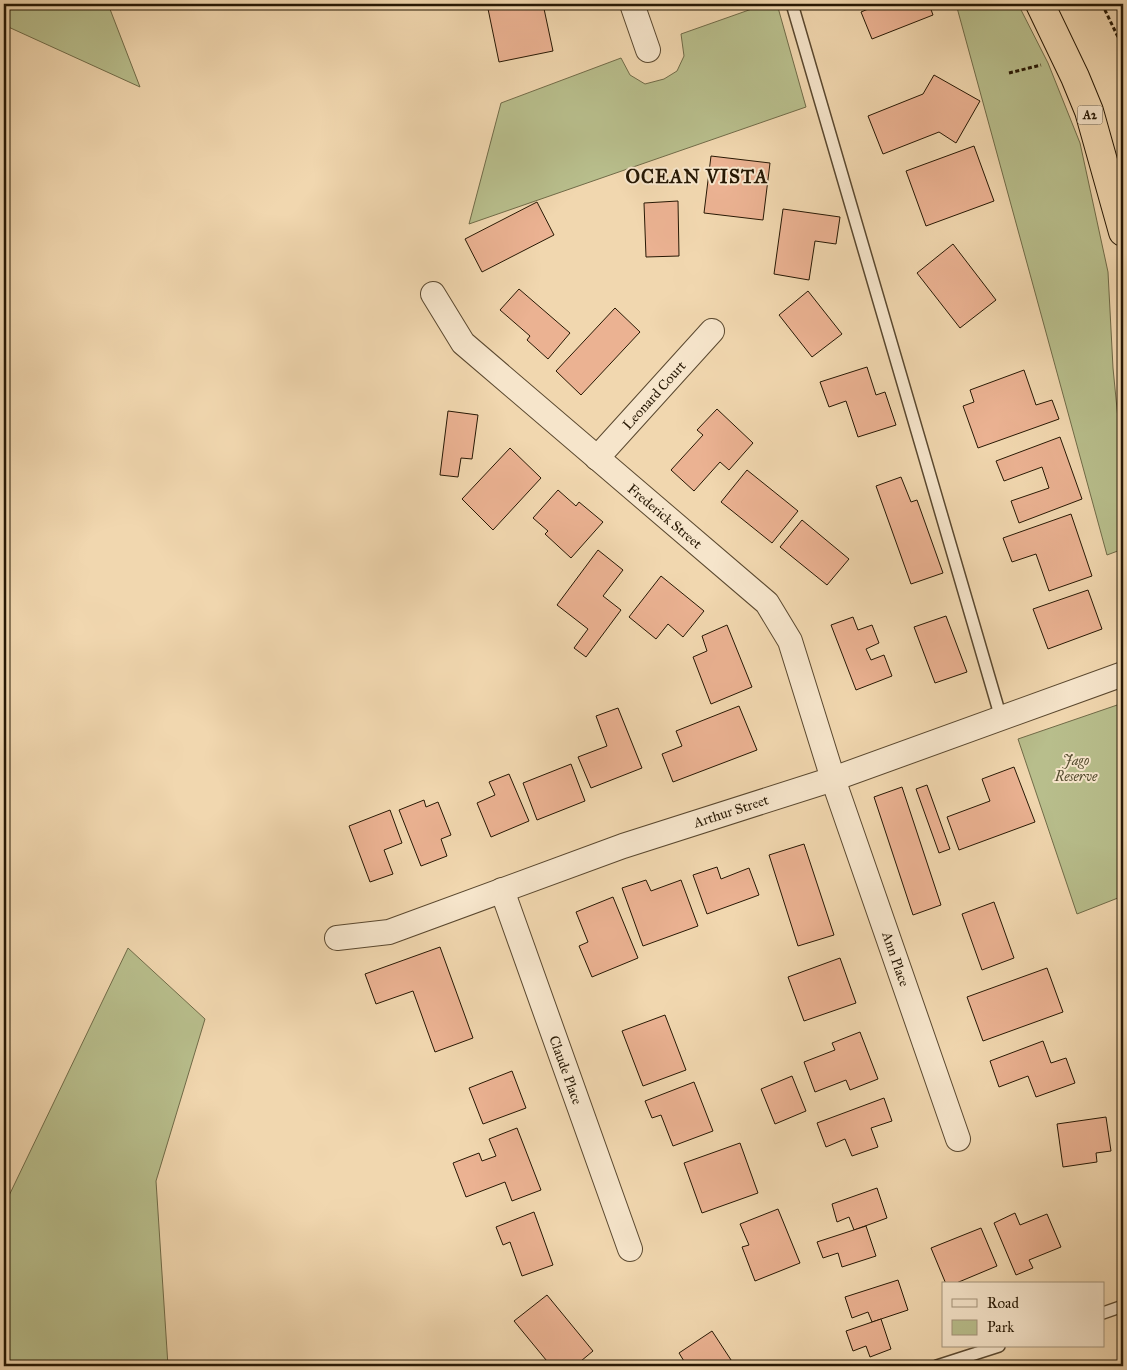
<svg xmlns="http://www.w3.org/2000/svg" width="1127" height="1370" font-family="'IM FELL Great Primer',serif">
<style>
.green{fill:#b8be8c;stroke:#706b48}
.building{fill:#ebb292;stroke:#271804}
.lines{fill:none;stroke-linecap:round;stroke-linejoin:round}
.service-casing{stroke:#5a482f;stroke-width:14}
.minor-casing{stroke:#5a482f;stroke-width:26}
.trunk-casing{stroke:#271804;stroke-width:30}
.path{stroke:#271804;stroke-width:3;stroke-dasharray:4 2.5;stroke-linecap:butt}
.service{stroke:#f6e5cb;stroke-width:11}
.minor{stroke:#f6e5cb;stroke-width:24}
.trunk{stroke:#f1d7af;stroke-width:28}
.labels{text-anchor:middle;stroke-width:4;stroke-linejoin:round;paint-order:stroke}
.shield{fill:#f6e5cb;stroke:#655640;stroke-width:1}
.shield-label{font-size:12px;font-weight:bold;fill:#271804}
.street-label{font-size:14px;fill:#271804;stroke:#f6e5cb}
.park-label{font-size:14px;font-style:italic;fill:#524a2d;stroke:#f6e5cb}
.district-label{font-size:19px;font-weight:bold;letter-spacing:1px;fill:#271804;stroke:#f6e5cb}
</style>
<rect width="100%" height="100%" fill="#f1d7af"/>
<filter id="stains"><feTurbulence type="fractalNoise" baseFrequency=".004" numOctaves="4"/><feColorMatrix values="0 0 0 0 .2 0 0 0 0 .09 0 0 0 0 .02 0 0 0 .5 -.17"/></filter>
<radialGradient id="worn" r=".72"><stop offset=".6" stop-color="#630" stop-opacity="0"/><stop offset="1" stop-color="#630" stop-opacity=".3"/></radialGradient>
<g class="green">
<path d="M4 4H108L140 87 4 25Z"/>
<path d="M766 4H777L806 107 469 224 501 103 621 58 630 75 645 84 664 79 677 71 684 56 681 34Z"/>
<path d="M956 4H1018L1048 63 1080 143 1108 272 1113 368 1123 470V549L1107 555Z"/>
<path d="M1123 703V896L1077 914 1018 739Z"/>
<path d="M128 948 205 1019 156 1181 168 1366H4V1206Z"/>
</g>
<g class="building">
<path d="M487 4H543L553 51 499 62Z"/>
<path d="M880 4H929L933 15 872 39 861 12Z"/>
<path d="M934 75 980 101 956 143 939 132 883 154 868 116 923 94Z"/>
<path d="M974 146 994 201 926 226 906 171Z"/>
<path d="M711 156 770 163 763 220 704 213Z"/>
<path d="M678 201 679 256 646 257 644 203Z"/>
<path d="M537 202 554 235 482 272 465 239Z"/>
<path d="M783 209 840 217 836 244 815 241 809 280 774 274Z"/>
<path d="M953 244 996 300 960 328 917 273Z"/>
<path d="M519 289 570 333 548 359 527 340 530 336 500 310Z"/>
<path d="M808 291 842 334 812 357 779 315Z"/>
<path d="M615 308 640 332 581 395 556 371Z"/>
<path d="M867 367 876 395 885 392 896 425 858 437 846 401 829 407 820 382Z"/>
<path d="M1024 370 1036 405 1052 400 1059 419 978 448 963 406 974 402 970 390Z"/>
<path d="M717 409 753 443 729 470 720 462 694 491 671 470 703 435 697 430Z"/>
<path d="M448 411 478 415 472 459 461 458 458 477 440 475Z"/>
<path d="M1060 437 1082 499 1019 523 1011 501 1049 488 1042 467 1004 481 996 461Z"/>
<path d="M510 448 541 478 493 530 462 499Z"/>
<path d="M747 470 798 511 772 543 721 502Z"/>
<path d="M901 477 911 502 917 500 943 573 911 584 876 486Z"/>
<path d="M558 490 576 506 579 502 603 522 571 558 545 534 548 531 533 518Z"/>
<path d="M1071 514 1092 576 1049 591 1036 554 1012 562 1003 538Z"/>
<path d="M802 520 849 559 827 585 780 547Z"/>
<path d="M598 550 623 570 603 596 621 610 586 657 574 648 588 629 557 605Z"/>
<path d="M661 576 704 611 683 637 668 624 656 639 629 617Z"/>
<path d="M1088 590 1102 629 1048 649 1033 609Z"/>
<path d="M946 616 967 672 935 683 914 627Z"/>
<path d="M853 617 858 630 872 625 879 643 866 649 871 660 884 655 892 676 856 690 831 625Z"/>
<path d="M727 625 752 687 711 704 693 657 707 651 702 636Z"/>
<path d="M739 706 757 750 673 782 662 754 682 746 676 731Z"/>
<path d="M618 708 642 768 591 788 578 757 607 746 596 716Z"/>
<path d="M571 764 585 801 537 820 523 783Z"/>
<path d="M1014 767 1035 822 959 850 947 817 990 801 982 779Z"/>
<path d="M509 774 529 821 491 837 477 803 495 795 489 782Z"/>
<path d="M927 785 950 849 939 853 916 789Z"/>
<path d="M902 787 941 905 913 915 874 797Z"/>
<path d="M424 800 426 807 438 802 451 835 441 839 447 856 421 866 399 810Z"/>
<path d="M390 810 402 843 384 850 393 874 370 882 349 826Z"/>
<path d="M804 844 834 935 798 946 769 855Z"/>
<path d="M717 867 721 879 749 868 759 895 707 914 693 875Z"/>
<path d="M646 880 651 891 681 880 698 926 643 946 622 888Z"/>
<path d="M613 897 638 958 592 977 579 946 588 942 576 912Z"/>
<path d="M994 902 1014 958 982 970 962 914Z"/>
<path d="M440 947 473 1038 435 1052 413 991 376 1004 365 974Z"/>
<path d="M840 958 856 1003 804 1021 788 977Z"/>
<path d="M1047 968 1063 1012 983 1041 967 997Z"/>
<path d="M665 1015 686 1070 643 1086 622 1031Z"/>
<path d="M860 1032 878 1079 850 1090 846 1080 815 1092 804 1062 835 1050 832 1043Z"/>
<path d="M1043 1041 1051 1063 1066 1058 1075 1083 1036 1097 1028 1076 999 1087 990 1061Z"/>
<path d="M512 1071 526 1108 483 1124 469 1088Z"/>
<path d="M792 1076 806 1111 775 1124 761 1089Z"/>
<path d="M694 1082 713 1131 673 1146 661 1115 652 1118 645 1101Z"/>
<path d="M884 1098 892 1121 871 1128 878 1147 852 1156 845 1139 826 1147 817 1123Z"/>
<path d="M1106 1117 1111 1151 1096 1153 1097 1162 1063 1167 1057 1124Z"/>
<path d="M517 1128 541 1190 512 1201 505 1182 466 1197 453 1163 479 1153 482 1161 496 1156 489 1139Z"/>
<path d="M740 1143 758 1193 702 1213 684 1163Z"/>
<path d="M877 1188 887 1218 854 1230 849 1217 837 1222 832 1204Z"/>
<path d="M778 1209 800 1263 755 1281 742 1247 749 1245 740 1224Z"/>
<path d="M534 1212 553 1265 522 1276 510 1242 503 1245 496 1227Z"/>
<path d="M1015 1213 1020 1225 1047 1214 1061 1247 1029 1260 1033 1268 1016 1275 994 1223Z"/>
<path d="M866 1226 876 1256 842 1267 838 1253 823 1258 817 1242Z"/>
<path d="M981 1228 997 1266 954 1284H946L931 1248Z"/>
<path d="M898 1280 908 1310 872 1322 868 1312 852 1318 845 1297Z"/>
<path d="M547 1295 593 1351 575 1366H551L514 1321Z"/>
<path d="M881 1319 891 1349 870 1357 866 1346 853 1351 846 1331Z"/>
<path d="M712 1331 735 1366H687L679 1353Z"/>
</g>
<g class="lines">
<g class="service-casing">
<g id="service">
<path d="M792 4 1001 718"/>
<path d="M1103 1313 1123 1306"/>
<path d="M937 1366 999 1346"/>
</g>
</g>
<g class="minor-casing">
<g id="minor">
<path d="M632 4 648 50"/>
<path d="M433 294 463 343 767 603 790 641 833 779 958 1139"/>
<path d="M597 458 712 331"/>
<path d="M502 890 630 1249"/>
<path d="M337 938 389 932 623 846 833 779 1123 674"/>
</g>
</g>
<g class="trunk-casing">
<path id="trunk" d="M1040 4 1075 77 1089 111 1123 232"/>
</g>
<g class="path">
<path d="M1102 4 1118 37 1123 51"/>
<path d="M1009 73 1041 65"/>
</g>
<use href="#service" class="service"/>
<use href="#minor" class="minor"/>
<use href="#trunk" class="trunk"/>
</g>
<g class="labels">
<rect class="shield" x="1077.5" y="105.5" width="25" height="19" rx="4"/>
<g class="shield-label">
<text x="1090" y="119">A2</text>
</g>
<g class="street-label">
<text transform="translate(654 395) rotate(-48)" y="5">Leonard Court</text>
<text transform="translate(665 516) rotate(40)" y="5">Frederick Street</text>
<text transform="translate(731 811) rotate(-18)" y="5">Arthur Street</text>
<text transform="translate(896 959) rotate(71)" y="5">Ann Place</text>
<text transform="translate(566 1070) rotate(70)" y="5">Claude Place</text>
</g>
<g class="park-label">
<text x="1076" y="765">Jago<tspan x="1076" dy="16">Reserve</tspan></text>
</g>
<g class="district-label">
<text x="697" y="183">OCEAN VISTA</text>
</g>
</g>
<rect width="1127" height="1370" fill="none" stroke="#f1d7af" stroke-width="20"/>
<rect x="5" y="5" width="1117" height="1360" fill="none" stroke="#271804" stroke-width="2.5"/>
<rect x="10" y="10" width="1107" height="1350" fill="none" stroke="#271804"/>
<rect x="942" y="1282" width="162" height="65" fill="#f6e5cb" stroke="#a3937b"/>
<rect x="952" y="1299" width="25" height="8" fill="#f6e5cb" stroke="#a3937b"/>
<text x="987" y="1308" font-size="15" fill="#271804">Road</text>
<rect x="952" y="1320" width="25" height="15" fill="#b8be8c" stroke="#a3937b"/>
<text x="987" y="1332" font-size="15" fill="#271804">Park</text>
<rect width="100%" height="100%" filter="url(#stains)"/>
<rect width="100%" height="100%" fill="url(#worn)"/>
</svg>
